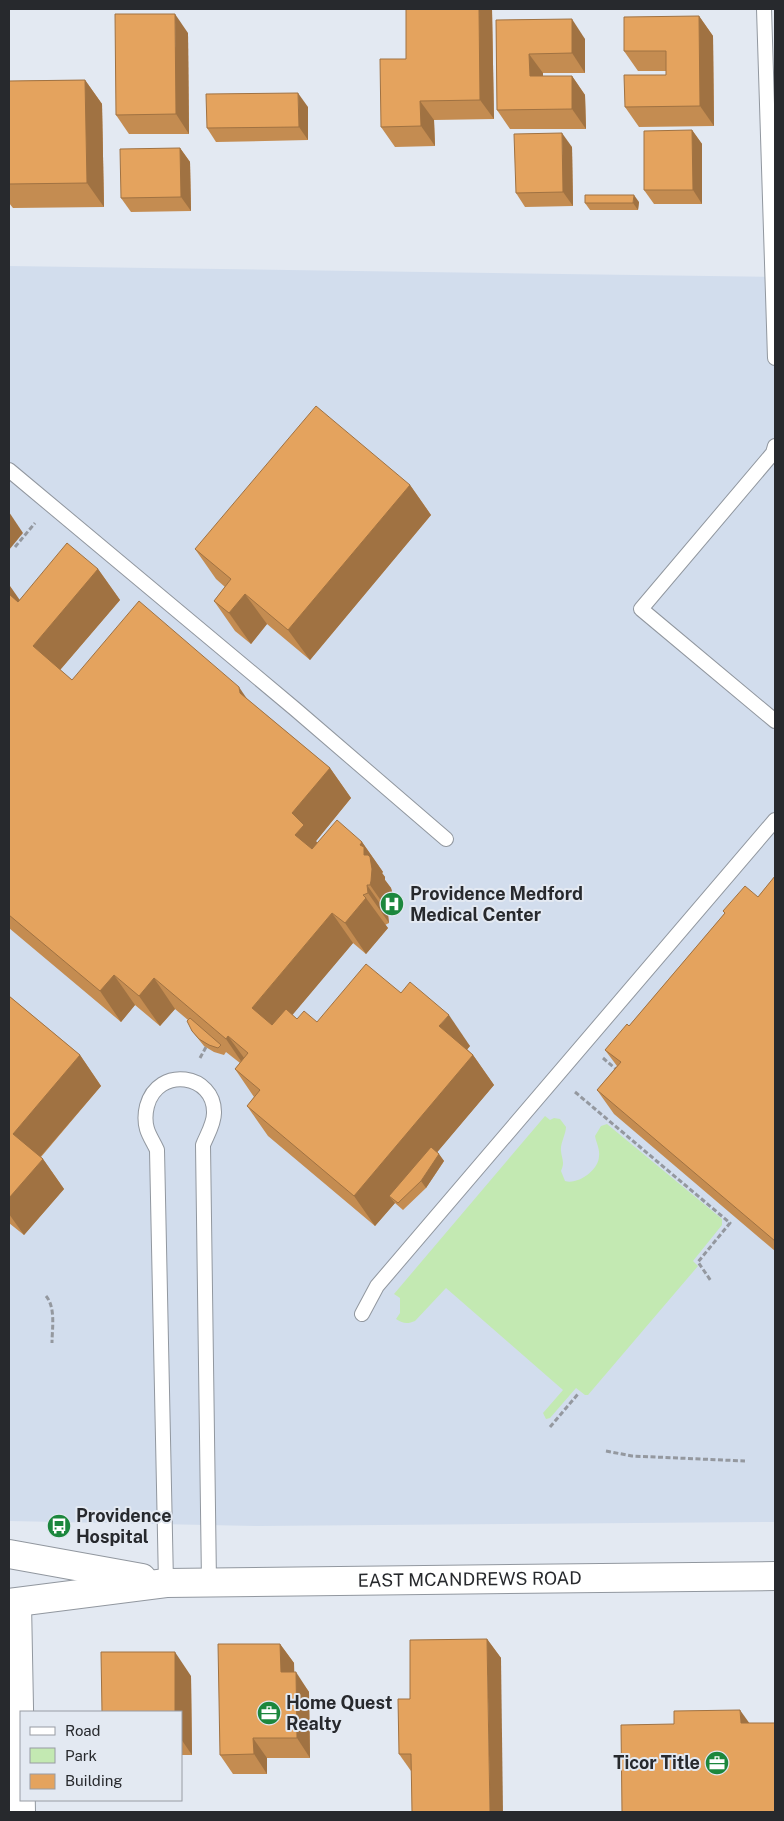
<svg xmlns="http://www.w3.org/2000/svg" width="784" height="1821" font-family="'Public Sans',sans-serif">
<style>
.built{fill:#d2dded}
.green{fill:#c3e9b2}
.lines{fill:none;stroke-linecap:round;stroke-linejoin:round}
.service-casing{stroke:#91979f;stroke-width:16}
.minor-casing{stroke:#91979f;stroke-width:30}
.secondary-casing{stroke:#91979f;stroke-width:30}
.path{stroke:#94989f;stroke-width:3;stroke-dasharray:5 2.5;stroke-linecap:butt}
.service{stroke:#fff;stroke-width:14}
.minor{stroke:#fff;stroke-width:28}
.secondary{stroke:#fff;stroke-width:28}
.wall{fill:#c48c51}
.shaded-wall{fill:#a07242}
.building{fill:#e4a35e;stroke:#a07242}
.labels{text-anchor:middle;stroke-width:4;stroke-linejoin:round;paint-order:stroke}
.poi-label{font-size:18px;font-weight:bold;fill:#27292d;stroke:#e3e9f2;text-anchor:start}
.street-label{font-size:18px;fill:#27292d;stroke:#e3e9f2}
</style>
<rect width="100%" height="100%" fill="#e3e9f2"/>
<path class="built" d="M9 266 773 277 775 288V1522L257 1526 9 1521Z"/>
<path class="green" d="M545 1116 550 1120 554 1118 560 1119 566 1127C566 1134 560 1144 561 1151 562 1160 565 1162 561 1171L565 1181C578 1185 599 1170 599 1156 600 1149 596 1142 595 1136L601 1126 607 1124 722 1219V1225L693 1261 698 1266 588 1395H585L576 1388 550 1418 546 1419 543 1413 563 1390 446 1288 415 1321C408 1324 403 1324 396 1319L400 1313V1298L394 1294Z"/>
<g class="lines">
<g class="service-casing">
<g id="service">
<path d="M764 9 775 358"/>
<path d="M775 446 773 453 641 609 775 721"/>
<path d="M9 470 295 709 446 839"/>
<path d="M362 1314 377 1286 775 820"/>
<path d="M166 1583 157 1150C154 1143 149 1136 147 1129 145 1122 145 1114 147 1106 158 1065 215 1074 214 1113 214 1124 207 1135 203 1145L209 1582"/>
</g>
</g>
<g class="minor-casing">
<path id="minor" d="M17 1603 21 1812"/>
</g>
<g class="secondary-casing">
<g id="secondary">
<path d="M9 1554 142 1578"/>
<path id="s1" d="M9 1603 166 1583 775 1576"/>
</g>
</g>
<g class="path">
<path d="M15 547 35 523"/>
<path d="M200 1058 206 1047"/>
<path d="M603 1058 618 1071"/>
<path d="M575 1092 730 1223 698 1262 711 1281"/>
<path d="M46 1296C56 1308 52 1329 52 1343"/>
<path d="M550 1427 578 1394"/>
<path d="M606 1451 632 1456 745 1461"/>
</g>
<use href="#service" class="service"/>
<use href="#minor" class="minor"/>
<use href="#secondary" class="secondary"/>
</g>
<g class="wall">
<path d="M492 9 494 119 434 120 435 146 395 147 381 127 406 59Z"/>
<path d="M699 16 713 36 714 126 639 127 625 107 666 75V71H638L624 51Z"/>
<path d="M496 20 585 39V73H543V76H572L585 95 586 129H510L497 110Z"/>
<path d="M188 33 189 134H129L116 115Z"/>
<path d="M85 80 102 104 104 207 13 208 9 203V81Z"/>
<path d="M308 107V140L216 142 207 128Z"/>
<path d="M692 130 702 144V204H654L644 190Z"/>
<path d="M572 147 573 206 525 207 516 193Z"/>
<path d="M180 148 190 162 191 211 131 212 121 198Z"/>
<path d="M639 202 638 210H590L585 203Z"/>
<path d="M410 485 431 515 310 660 267 624 251 644 235 631 214 601 225 587 216 579 195 549Z"/>
<path d="M98 569 120 600 60 670 72 680 247 699 330 768 351 798 316 841 317 843 362 842 383 872 382 873 385 877V880L391 888 394 899 393 911 391 915H388L389 923 385 925 388 928 366 954 353 943 292 1015 297 1019 317 1022 401 993 470 1046 467 1049 473 1055 494 1085 437 1152 444 1161 426 1188 403 1210 395 1203 375 1226 268 1136 247 1106 254 1097 235 1069 240 1063 226 1052 224 1055 214 1052 204 1046 192 1031 188 1020 175 1009 160 1026 135 1005 121 1022 9 928V585L19 600Z"/>
<path d="M775 876V1251L614 1114 597 1090 617 1066 605 1050 629 1026 725 913 723 911 758 897Z"/>
<path d="M9 996 80 1055 101 1086 41 1157 43 1159 64 1189 24 1235 9 1223Z"/>
<path d="M487 1639 501 1658 411 1771 399 1754 410 1699Z"/>
<path d="M280 1644 294 1663V1672L309 1692 310 1758H267V1774H233L220 1755Z"/>
<path d="M191 1676 192 1755H181V1712Z"/>
</g>
<g class="shaded-wall">
<path d="M479 9H492L494 119 480 100Z"/>
<path d="M175 14 188 33 189 134 176 114Z"/>
<path d="M699 16 713 36 714 126 700 106Z"/>
<path d="M572 19 585 39V73L572 53Z"/>
<path d="M529 54 543 73V95L530 76Z"/>
<path d="M572 76 585 95 586 129 572 109Z"/>
<path d="M85 80 102 104 104 207 87 183Z"/>
<path d="M298 93 308 107V140L299 127Z"/>
<path d="M420 101 434 120 435 146 421 126Z"/>
<path d="M692 130 702 144V204L693 190Z"/>
<path d="M562 133 572 147 573 206 563 192Z"/>
<path d="M180 148 190 162 191 211 181 197Z"/>
<path d="M634 195 639 202 638 210 633 203Z"/>
<path d="M410 485 431 515 310 660 288 630Z"/>
<path d="M9 512 23 533 9 550Z"/>
<path d="M98 569 120 600 54 677 33 646Z"/>
<path d="M10 586 31 616 9 596V587Z"/>
<path d="M245 594 267 624 251 644 229 613Z"/>
<path d="M239 687 260 718 240 693Z"/>
<path d="M330 768 351 798 316 841 326 855 316 866 295 835 292 813Z"/>
<path d="M362 842 383 872 382 873 385 877V880L391 888 394 899 393 911 391 915 370 885 364 855 360 845Z"/>
<path d="M367 885 388 915 389 923 368 893Z"/>
<path d="M366 898 388 928 366 954 345 923Z"/>
<path d="M332 913 353 943 273 1038 252 1008Z"/>
<path d="M114 975 135 1005 121 1022 100 991Z"/>
<path d="M154 978 175 1009 160 1026 139 996Z"/>
<path d="M449 1015 470 1046 461 1057 439 1026Z"/>
<path d="M228 1036 250 1066 247 1070 226 1039Z"/>
<path d="M80 1055 101 1086 34 1164 13 1134Z"/>
<path d="M473 1055 494 1085 396 1201 389 1196 395 1203 375 1226 354 1196Z"/>
<path d="M439 1154 444 1161 426 1188 421 1181Z"/>
<path d="M43 1159 64 1189 24 1235 9 1214V1198Z"/>
<path d="M487 1639 501 1658 503 1812H490Z"/>
<path d="M280 1644 294 1663 295 1692 281 1672Z"/>
<path d="M175 1652 191 1676 192 1755 181 1739V1712H175Z"/>
<path d="M296 1672 309 1692 310 1758 297 1738Z"/>
<path d="M740 1710 750 1724 741 1723Z"/>
<path d="M253 1738 267 1758V1774L254 1754Z"/>
</g>
<g class="building">
<path d="M406 9H479L480 100 420 101 421 126 381 127 380 59H406Z"/>
<path d="M115 14H175L176 114 116 115Z"/>
<path d="M699 16 700 106 625 107 624 75H666V51H624V17Z"/>
<path d="M572 19V53L529 54 530 76H572V109L497 110 496 20Z"/>
<path d="M85 80 87 183 9 184V81Z"/>
<path d="M298 93 299 127 207 128 206 94Z"/>
<path d="M692 130 693 190H644V131Z"/>
<path d="M562 133 563 192 516 193 514 134Z"/>
<path d="M180 148 181 197 121 198 120 149Z"/>
<path d="M585 195H634L633 203H585Z"/>
<path d="M316 406 410 485 288 630 245 594 229 613 214 601 231 579 195 549Z"/>
<path d="M67 543 98 569 33 646 72 680 139 601 239 687 240 693 330 768 292 813 304 825 295 835 312 849 337 820 362 842 360 845 364 847V855H368L370 857 372 869 371 881 370 885H367L368 893 363 895 366 898 345 923 332 913 252 1008 272 1025 286 1009 297 1019 304 1011 317 1022 366 964 401 993 410 982 449 1015 439 1026 473 1055 354 1196 247 1106 260 1090 235 1069 248 1053 228 1036 226 1039 154 978 139 996 114 975 100 991 9 915V594L18 602Z"/>
<path d="M775 876V1241L597 1090 621 1062 605 1050 627 1024 629 1026 725 913 723 911 745 886 758 897Z"/>
<path d="M9 996 80 1055 13 1134 43 1159 9 1198Z"/>
<path d="M190 1018 221 1045 218 1048 209 1045 199 1039 192 1031 187 1021Z"/>
<path d="M431 1147 439 1154 421 1181 398 1203 389 1196Z"/>
<path d="M487 1639 490 1812H412L411 1754H399L398 1699H410V1640Z"/>
<path d="M218 1644H280L281 1672H296L297 1738H253L254 1754 220 1755Z"/>
<path d="M101 1652H175V1712H102Z"/>
<path d="M740 1710 741 1723H775V1812H622L621 1725 674 1724V1711Z"/>
</g>
<defs>
<g id="hospital-disc" transform="scale(1.25)"><circle r="9.5" fill="#1c873d" stroke="#e3e9f2"/><path d="M-5-5h3v3.5h4V-5h3V5h-3V1.5h-4V5h-3Z" fill="#fff"/></g>
<g id="bus-disc" transform="scale(1.25)"><circle r="9.5" fill="#1c873d" stroke="#e3e9f2"/><path d="M-5-6H5V4H4V6H2V4H-2V6H-4V4H-5ZM-3.5-4V0h7V-4ZM-3.5 1.2v1.5H-2V1.2ZM2 1.2v1.5H3.5V1.2Z" fill="#fff"/></g>
<g id="office-disc" transform="scale(1.25)"><circle r="9.5" fill="#1c873d" stroke="#e3e9f2"/><path d="M-6-3h4V-5.5h4V-3h4V5H-6ZM-1-4.5V-3h2v-1.5ZM-6 0V1H6V0Z" fill="#fff"/></g>
</defs>
<g fill-rule="evenodd">
<use href="#hospital-disc" x="392" y="904"/>
<use href="#bus-disc" x="59" y="1526"/>
<use href="#office-disc" x="269" y="1713"/>
<use href="#office-disc" x="717" y="1763"/>
</g>
<g class="labels">
<g class="poi-label">
<text x="410" y="900">Providence Medford<tspan x="410" dy="21">Medical Center</tspan></text>
<text x="76" y="1522">Providence<tspan x="76" dy="21">Hospital</tspan></text>
<text x="286" y="1709">Home Quest<tspan x="286" dy="21">Realty</tspan></text>
<text x="700" y="1769" text-anchor="end">Ticor Title</text>
</g>
<g class="street-label">
<text dy="6" stroke="none"><textPath href="#s1" startOffset="462">EAST MCANDREWS ROAD</textPath></text>
</g>
</g>
<rect width="784" height="1821" fill="none" stroke="#27292d" stroke-width="20"/>
<rect x="20" y="1711" width="162" height="90" fill="#e3e9f2" stroke="#989ca3"/>
<rect x="30" y="1727" width="25" height="8" fill="#ffffff" stroke="#989ca3"/>
<text x="65" y="1736" font-size="15" fill="#27292d">Road</text>
<rect x="30" y="1748" width="25" height="15" fill="#c3e9b2" stroke="#989ca3"/>
<text x="65" y="1761" font-size="15" fill="#27292d">Park</text>
<rect x="30" y="1774" width="25" height="15" fill="#e4a35e" stroke="#989ca3"/>
<text x="65" y="1786" font-size="15" fill="#27292d">Building</text>
</svg>
